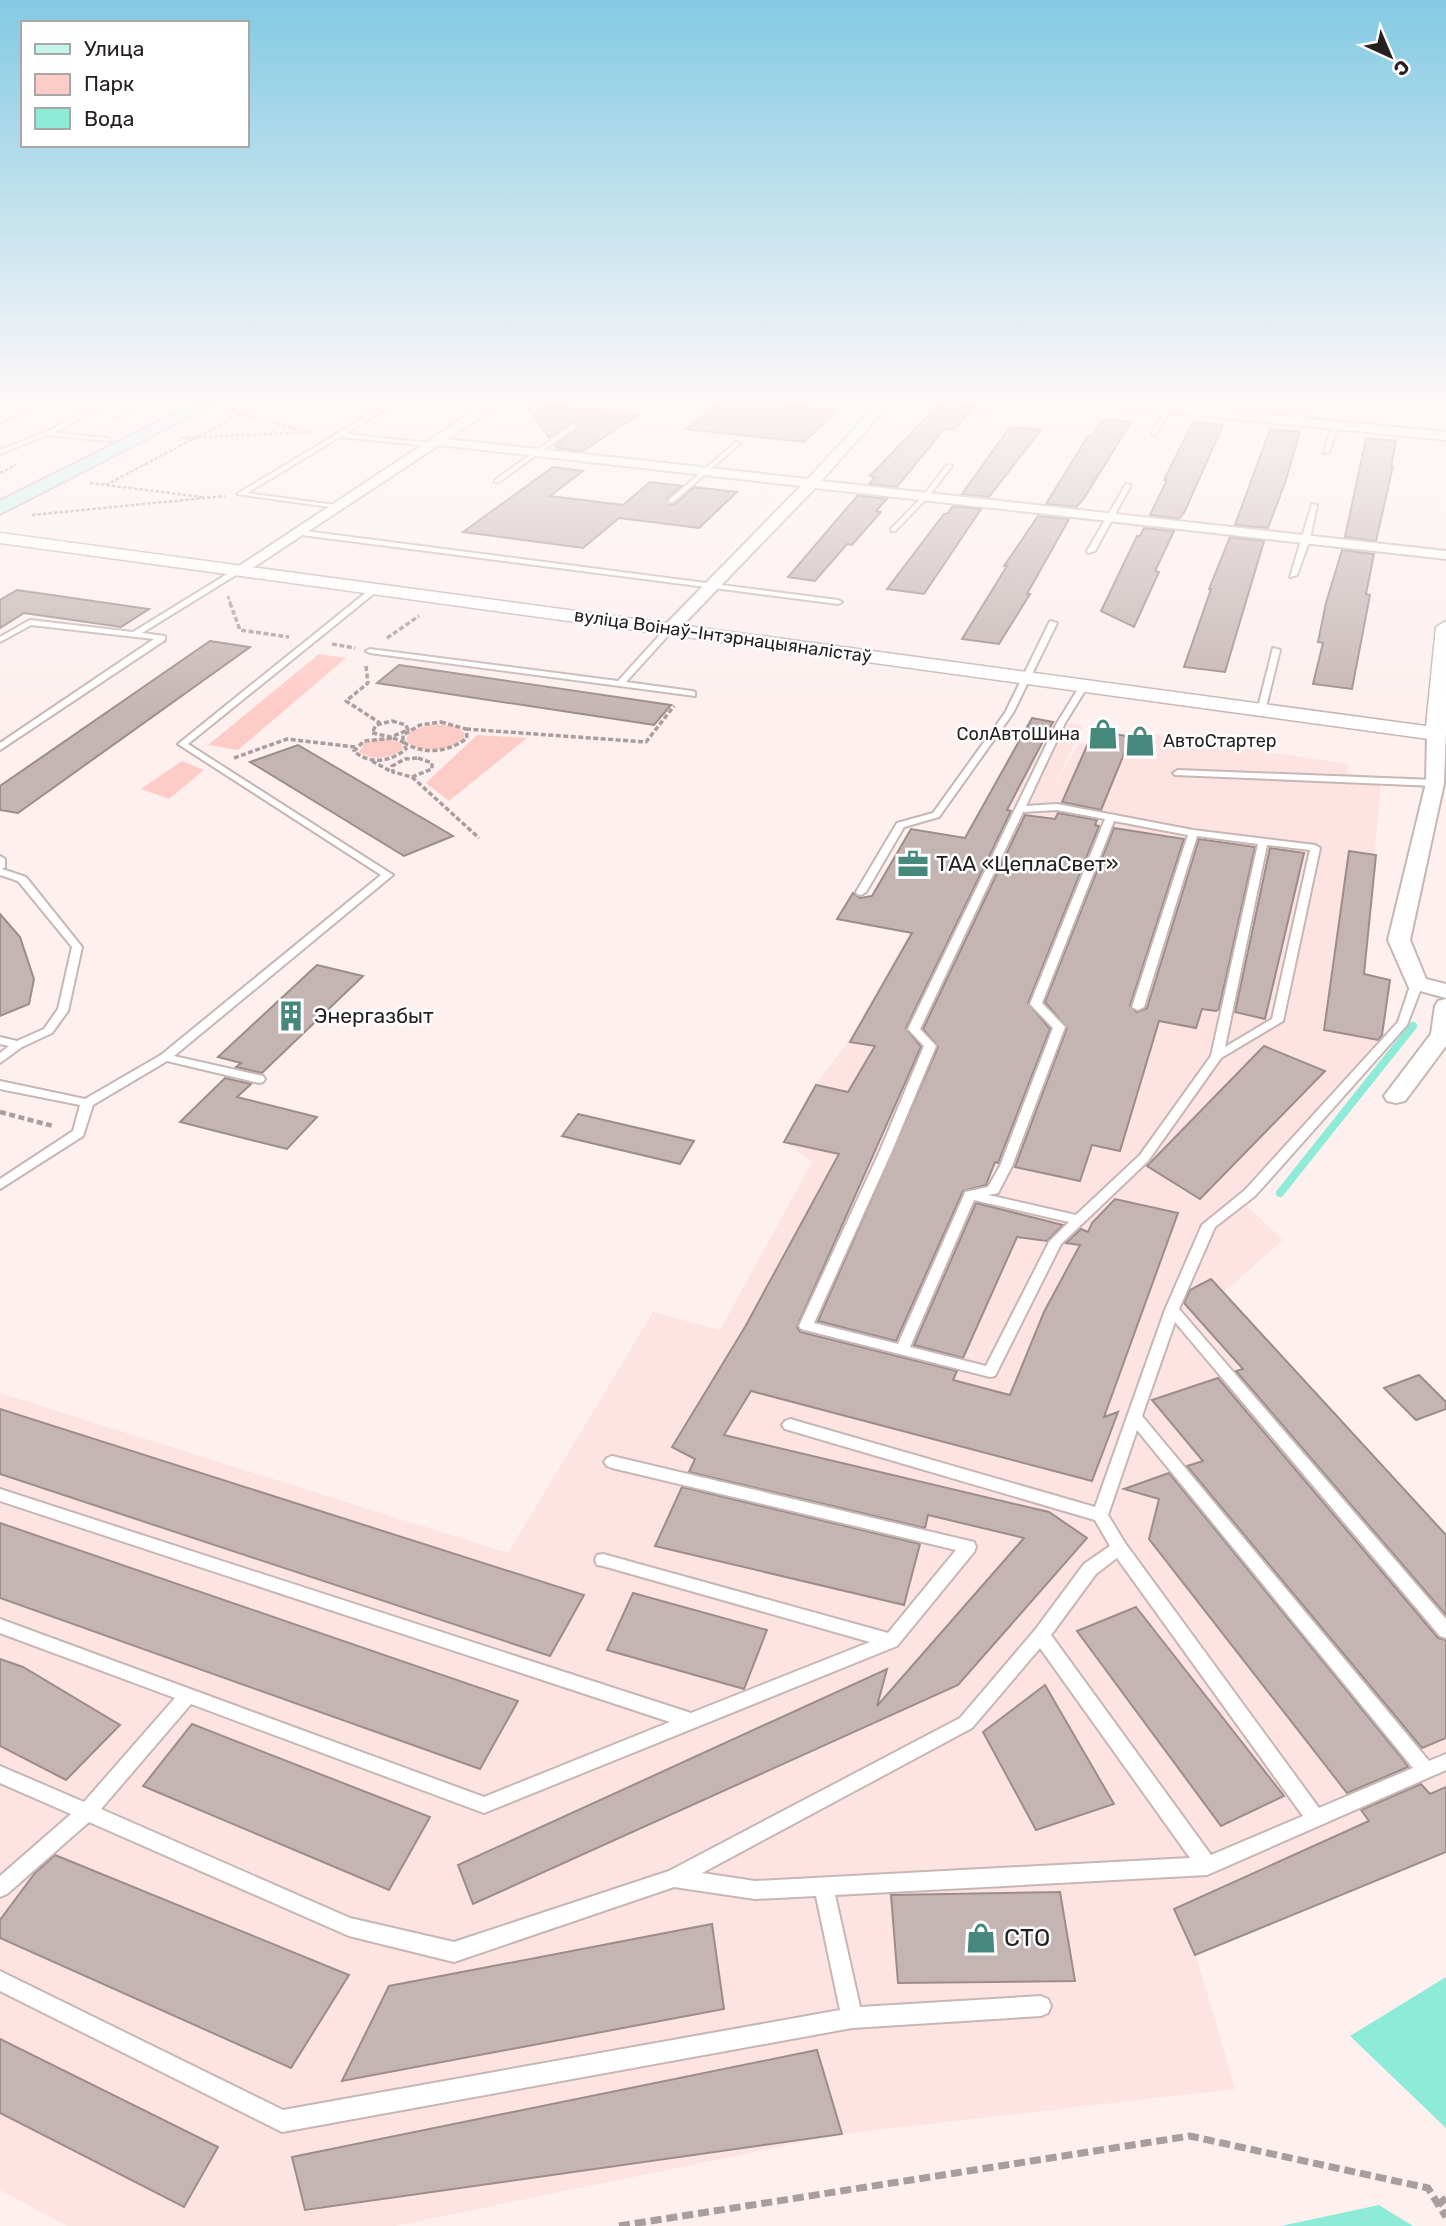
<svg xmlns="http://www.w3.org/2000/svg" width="1446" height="2226" font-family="Rubik,sans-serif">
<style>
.built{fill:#fde3e1}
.green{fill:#feccc7}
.water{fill:#8debd8}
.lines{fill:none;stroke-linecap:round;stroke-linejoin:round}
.stream{stroke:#8debd8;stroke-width:8}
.building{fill:#c4b5b3;stroke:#9c8d8b;stroke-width:2}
.service-casing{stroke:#c6b7b5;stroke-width:4}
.minor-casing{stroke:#c6b7b5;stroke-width:4}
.tertiary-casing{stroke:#c6b7b5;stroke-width:3}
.secondary-casing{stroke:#c6b7b5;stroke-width:4}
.path-far3{stroke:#a99e9e;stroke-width:2.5;stroke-dasharray:3.5 2;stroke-linecap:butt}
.path-far2{stroke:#a99e9e;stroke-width:3.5;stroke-dasharray:5 2.5;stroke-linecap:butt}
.path-far1{stroke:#a99e9e;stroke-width:4.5;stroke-dasharray:6 3.5;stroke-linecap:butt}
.path{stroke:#a99e9e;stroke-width:7;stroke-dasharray:11 5;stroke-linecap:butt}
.service{fill:#fff;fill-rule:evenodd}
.minor{fill:#fff;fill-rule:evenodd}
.tertiary{fill:#fff;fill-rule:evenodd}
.secondary{fill:#c4f4ec;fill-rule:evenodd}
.labels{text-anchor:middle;stroke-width:5;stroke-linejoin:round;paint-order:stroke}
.far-street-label{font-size:18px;fill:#262020;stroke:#fff}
.far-poi-label{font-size:18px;fill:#262020;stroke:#fff;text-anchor:end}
.poi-label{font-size:21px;fill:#262020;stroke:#fff;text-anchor:start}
.near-poi-label{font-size:24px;fill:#262020;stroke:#fff;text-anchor:start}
</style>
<rect width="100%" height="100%" fill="#fdf0ef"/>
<path class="built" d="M1032 718 1083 725 1054 787 1079 743 1118 747 1125 730 1349 764 1347 773 1385 779 1381 782 1364 974 1390 980 1380 1057 1247 1206 1283 1240 1224 1292 1446 1535V1852L1196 1955 1235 2089 842 2134 395 2226H67L0 2190V1393L508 1553 653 1312 720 1330 812 1162 783 1141 817 1082 847 1043Z"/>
<g class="green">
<path d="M319 654 346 658 238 750 208 745Z"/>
<path d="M431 724 456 726 464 733V737C452 752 419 755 406 740L409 732Z"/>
<path d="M477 735 527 738 449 801 426 783Z"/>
<path d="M385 738 401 743 403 749C391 759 371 761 359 752L365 742Z"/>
<path d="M182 761 204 770 169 799 141 789Z"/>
</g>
<g class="water">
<path d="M1446 1977V2128L1350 2036Z"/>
<path d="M1379 2205 1413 2226H1281Z"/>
</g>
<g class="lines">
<path class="stream" d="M1280 1193 1413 1026"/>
</g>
<g class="building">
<path d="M525 403H528L638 415 583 451 557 448 555 445 579 428V425L570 423 549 438Z"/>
<path d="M719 403H772L838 410 804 442 686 429Z"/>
<path d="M940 403H967L964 406 974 407 954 430 944 429 897 487 869 484 875 477 870 476Z"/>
<path d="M1103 419 1131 422 1083 500 1076 507 1046 504 1088 436H1092Z"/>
<path d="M1193 422 1223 425 1185 511 1179 519 1150 515 1167 480H1164Z"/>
<path d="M1010 427 1041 430 989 497 962 494Z"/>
<path d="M1270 429 1300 432 1285 483 1268 528 1235 525Z"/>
<path d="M1366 438 1396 441 1391 466H1393L1376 541 1345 537Z"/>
<path d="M553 467 583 471 550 496 623 505 650 482 682 486 667 498 669 505 675 504 694 487 737 492 699 528 619 518 583 548 463 532Z"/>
<path d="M858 495 887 499 876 511 881 512 852 545 847 544 815 581 788 577Z"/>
<path d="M953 506 981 509 924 594 887 589 944 514H947Z"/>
<path d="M1038 516 1069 519 1027 594H1030L999 644 962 639 1007 566H1004Z"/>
<path d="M1144 528 1174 531 1155 571 1159 572 1134 627 1101 611 1137 536H1140Z"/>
<path d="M1230 537 1264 541 1225 672 1184 667 1211 589H1209Z"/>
<path d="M1342 550 1374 554 1366 594 1370 595 1352 689 1313 684 1323 643 1318 642 1326 603Z"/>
<path d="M17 590 149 609 121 627 24 613 0 628V600Z"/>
<path d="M210 641 250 647 18 813 0 810V786Z"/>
<path d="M399 665 671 705 654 725 377 683Z"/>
<path d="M1032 718 1053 722 1007 810 1011 811 906 1028 921 1047 797 1327 800 1332 957 1371 953 1380 1010 1395 1044 1312 1080 1245 1066 1243 1081 1229 1088 1232 1092 1223 1115 1199 1178 1213 1104 1417 1118 1412 1092 1481 751 1391 724 1435 1049 1512 1087 1538 958 1685 473 1904 458 1865 887 1669 877 1706 1024 1538 928 1515 925 1528 689 1472 695 1459 672 1447 745 1327 839 1154 784 1142 816 1085 848 1092 875 1046 850 1042 912 933 837 919 853 893 860 898 872 896 911 829 965 838Z"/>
<path d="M1094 730 1131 737 1101 810 1062 802Z"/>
<path d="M298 745 453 836 404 856 250 762Z"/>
<path d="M1058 813 1097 820 1095 825 1099 826 1028 1003 1050 1029 998 1163 995 1162 986 1185 963 1191 896 1341 818 1321 938 1047 923 1029 1025 815 1055 819Z"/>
<path d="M1114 828 1184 839 1130 1006 1137 1012 1147 1008 1199 839 1255 847 1219 1009 1216 1011 1202 1009 1196 1028 1159 1021 1120 1151 1092 1145 1080 1181 1015 1167 1067 1028 1045 1002Z"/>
<path d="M1270 848 1304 853 1265 1019 1235 1012Z"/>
<path d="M1349 851 1376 855 1364 974 1390 980 1382 1035 1378 1040 1324 1030Z"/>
<path d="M0 914 20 937 34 979 29 1004 0 1016Z"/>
<path d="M317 965 363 976 262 1073 236 1067 241 1063 218 1057Z"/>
<path d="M1264 1046 1325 1071 1200 1199 1147 1166Z"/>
<path d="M225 1078 251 1084 237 1097 317 1117 287 1149 180 1122Z"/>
<path d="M578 1114 694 1141 680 1164 562 1136Z"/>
<path d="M976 1203 1063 1225 1047 1241 1017 1237 963 1358 914 1345Z"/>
<path d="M1211 1279 1446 1535V1615L1236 1371 1243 1369 1184 1303 1190 1290Z"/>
<path d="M1419 1375 1446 1402V1409L1416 1420 1384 1388Z"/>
<path d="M1218 1378 1438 1638 1446 1640V1738L1422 1748 1187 1466 1203 1461 1152 1400Z"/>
<path d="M0 1409 584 1595 550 1656 0 1474Z"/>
<path d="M1169 1473 1401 1757 1408 1767 1347 1793 1149 1539 1159 1499 1124 1489Z"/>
<path d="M682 1487 920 1544 904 1605 655 1546Z"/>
<path d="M0 1523 518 1701 480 1769 0 1598Z"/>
<path d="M633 1593 767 1630 744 1689 607 1650Z"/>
<path d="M1136 1607 1284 1796 1221 1826 1077 1631Z"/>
<path d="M0 1659 23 1667 120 1725 66 1780 0 1746Z"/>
<path d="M1045 1685 1114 1804 1036 1830 983 1732Z"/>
<path d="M192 1724 430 1817 389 1890 143 1786Z"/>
<path d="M1421 1784 1430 1794 1446 1787V1852L1195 1955 1174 1909 1369 1821 1361 1810Z"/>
<path d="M55 1855 349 1975 291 2068 0 1938V1920L35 1873Z"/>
<path d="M1060 1892 1075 1981 898 1983 891 1895Z"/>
<path d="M712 1924 724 2009 342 2081 389 1986Z"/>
<path d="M0 2039 218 2147 184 2207 0 2113Z"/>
<path d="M817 2050 842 2134 305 2210 292 2157Z"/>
</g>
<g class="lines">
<g class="service-casing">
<g id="service">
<path d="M102 403H109L54 433 108 438 110 441 47 435 0 454V450L46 432Z"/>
<path d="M388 403H395L345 434 430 443 432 446 340 437 247 493 335 505 337 506V508L237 494Z"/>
<path d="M993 403H999L985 418H981V416Z"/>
<path d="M1303 403H1309L1302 421 1297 422Z"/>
<path d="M1166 407 1171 408 1155 435H1151Z"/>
<path d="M1335 423 1338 425 1329 452 1324 453 1332 425Z"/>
<path d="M572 425 577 426 499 482H495V480Z"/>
<path d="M736 442 741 443 673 502H669V500Z"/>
<path d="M947 465 952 466 928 497 895 531H891V529L924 495Z"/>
<path d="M1126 484 1131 485 1095 551 1088 553 1087 551Z"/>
<path d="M1312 504 1317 505 1310 539 1297 575 1290 577Z"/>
<path d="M297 530 838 600 842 602 838 604 294 534 293 532Z"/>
<path d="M237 568 244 570 142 633 165 636V640L0 750V743L154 639 31 625 0 642V637L30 620 133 632Z"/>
<path d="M374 586 381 588 188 744 393 875 174 1056 263 1076 265 1079 263 1082 259 1083 167 1061 93 1105 83 1136 0 1189V1179L73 1131 80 1105 0 1089V1081L85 1099 161 1055 381 875 178 744Z"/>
<path d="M1050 621 1057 623 1013 713 939 817 904 827 866 892 861 895 857 894 856 892 897 823 933 813 1005 713Z"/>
<path d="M667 627 674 629 626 682 692 691 695 692V696L370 653 366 651 370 649 618 681Z"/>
<path d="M1273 648 1280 650 1265 711 1261 714 1257 711Z"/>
<path d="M1084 683 1088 686 1065 723 1026 806 1057 804 1193 830 1315 845 1320 848 1283 1021 1221 1058 1148 1161 1061 1244 995 1376 990 1377 801 1329 799 1326 879 1153 924 1046 908 1029 1057 723 1081 684ZM1057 810 1105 819 1030 1004 1053 1028 1000 1166 988 1187 965 1192 964 1195 898 1344 814 1323 891 1153 936 1046 920 1029 1023 812ZM1114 821 1188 835 1132 1007 1138 1010 1144 1007 1197 836 1258 844 1211 1056 1140 1155 1076 1215 988 1195 998 1193 1012 1166 1065 1027 1042 1003ZM1267 845 1310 850 1272 1019 1225 1047ZM974 1200 1069 1222 1049 1242 986 1366 910 1347Z"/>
<path d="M1178 770 1435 780 1440 783 1435 786 1175 775 1173 773Z"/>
<path d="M0 856 5 859V867L2 869 26 877 82 947 68 1011 52 1033 22 1047 0 1063V1053L9 1046 0 1044V1037L17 1041 44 1029 58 1009 72 947 18 881 0 875Z"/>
<path d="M1417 980 1423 983 1407 1025 1255 1196 1215 1227 1179 1309 1446 1619V1638L1440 1636 1175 1322 1142 1416 1429 1761 1446 1754V1770L1207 1875 835 1895 860 2007 1041 1996 1048 1999 1051 2006 1048 2013 1041 2016 852 2028 282 2132 0 1991V1971L283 2110 840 2010 816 1896 755 1899 674 1887 454 1962 349 1936 89 1822 7 1894 0 1897V1876L71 1814 0 1783V1766L84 1802 175 1698 0 1633V1619L484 1797 670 1722 0 1501V1489L691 1713 870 1642 603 1566 597 1565 595 1560 597 1555 603 1554 888 1633 956 1550 612 1468 607 1466 604 1462 607 1458 612 1456 974 1542 976 1547 974 1552 897 1646 484 1813 191 1704 101 1809 350 1918 454 1942 669 1871 960 1718 1035 1630 1084 1564 1110 1546 1095 1520 785 1429 782 1425 785 1421 790 1419 1095 1507 1165 1310 1202 1225 1245 1190 1398 1022 1411 983ZM1137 1430 1413 1768 1319 1808 1125 1543 1108 1515ZM1117 1558 1303 1816 1211 1855 1051 1635 1096 1574ZM1040 1648 1190 1858 755 1881 702 1873 972 1728Z"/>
</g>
</g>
<g class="minor-casing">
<g id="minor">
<path d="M486 403H500L448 439 808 479 878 403H890L821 481 1446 551V559L815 488 676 632 670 634 662 629 664 626 801 486 439 445 245 573 240 574 233 570Z"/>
<path d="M1106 403H1147L1446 432V440L1112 407Z"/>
<path d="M1436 729 1446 731 1444 783 1410 940 1426 979 1446 984V998L1409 988 1388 940 1426 783 1427 734Z"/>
<path d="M1446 999V1046L1405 1101 1396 1103 1387 1101 1384 1096 1431 1034 1435 1006 1438 1001Z"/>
</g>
</g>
<g class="tertiary-casing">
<path id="tertiary" d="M0 533 1426 726 1436 627 1446 621V735L1436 740 0 543Z"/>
</g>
<g class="secondary-casing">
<path id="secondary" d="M196 403H216L0 514V501Z"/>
</g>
<g class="path-far3">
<path d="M230 410 298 430"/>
<path d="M227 412 244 403"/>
<path d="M113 419 146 403"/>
<path d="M0 424 39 403"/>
<path d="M181 438 312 432"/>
<path d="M0 473 16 465"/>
<path d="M90 483 202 497"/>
<path d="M106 485 261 403"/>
<path d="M32 515 225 496"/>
<path d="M228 596 231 605"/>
</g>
<g class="path-far2">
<path d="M230 603 240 630 289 637"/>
<path d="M387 638 419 616"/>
<path d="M332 644 355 648"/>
<path d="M366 666 368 683 346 701 380 723"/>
<path d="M392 721 406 725 408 730 391 737 372 733 376 725Z"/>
<path d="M441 722 466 729 467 738C448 753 423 755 403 742V735L420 725Z"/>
<path d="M466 729 646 742 674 706"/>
<path d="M393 738 403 742 406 749C391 762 369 765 354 751L364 741Z"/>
<path d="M234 758 287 739 355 747"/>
<path d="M418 758 432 763V769L412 777 393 772 392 766 405 759Z"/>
<path d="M372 761 392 772"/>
<path d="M412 777 479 838"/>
</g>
<path class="path-far1" d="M0 1112 53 1126"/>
<g class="path">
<path d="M1438 2205 1446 2198"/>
<path d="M619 2226 1190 2136 1428 2188 1446 2217"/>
</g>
<use href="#service" class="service"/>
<use href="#minor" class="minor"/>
<use href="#tertiary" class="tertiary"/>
<use href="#secondary" class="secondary"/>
</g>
<linearGradient id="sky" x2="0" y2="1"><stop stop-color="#83cae2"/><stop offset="0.56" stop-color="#fef8f8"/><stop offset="1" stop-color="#fef8f8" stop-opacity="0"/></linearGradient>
<rect width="1446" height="715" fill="url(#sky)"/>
<defs>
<g id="shop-bare" transform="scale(2.415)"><path d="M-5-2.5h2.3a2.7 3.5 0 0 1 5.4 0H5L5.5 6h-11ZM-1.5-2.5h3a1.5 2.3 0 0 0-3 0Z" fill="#46897c" stroke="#fff" stroke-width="2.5" paint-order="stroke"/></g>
<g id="office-bare" transform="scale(2.415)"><path d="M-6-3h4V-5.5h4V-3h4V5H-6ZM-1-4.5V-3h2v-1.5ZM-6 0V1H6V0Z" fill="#46897c" stroke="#fff" stroke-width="2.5" paint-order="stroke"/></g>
<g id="building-bare" transform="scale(2.415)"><path d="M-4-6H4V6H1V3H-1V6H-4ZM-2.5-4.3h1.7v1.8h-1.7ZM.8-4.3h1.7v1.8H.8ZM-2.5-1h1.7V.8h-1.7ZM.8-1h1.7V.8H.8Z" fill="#46897c" stroke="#fff" stroke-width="2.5" paint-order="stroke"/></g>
</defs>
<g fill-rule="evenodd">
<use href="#shop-bare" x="1103" y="734"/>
<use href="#shop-bare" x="1140" y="741"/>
<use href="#office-bare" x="913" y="864"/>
<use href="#building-bare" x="291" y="1016"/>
<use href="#shop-bare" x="981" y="1938"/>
</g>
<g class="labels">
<g class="far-street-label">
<text transform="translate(723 636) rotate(8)" y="6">вуліца Воінаў-Інтэрнацыяналістаў</text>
</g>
<g class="far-poi-label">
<text x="1080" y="740">СолАвтоШина</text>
<text x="1163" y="747" text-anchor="start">АвтоСтартер</text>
</g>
<g class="poi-label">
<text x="936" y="871">ТАА «ЦеплаСвет»</text>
<text x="314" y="1023">Энергазбыт</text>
</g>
<g class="near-poi-label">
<text x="1004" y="1946">СТО</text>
</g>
</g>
<rect x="21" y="21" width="228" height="126" fill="#ffffff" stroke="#a8a6a6" stroke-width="2"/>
<rect x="35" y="44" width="35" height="10" fill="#c4f4ec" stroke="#a8a6a6" stroke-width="2"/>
<text x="84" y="56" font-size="21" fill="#262020">Улица</text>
<rect x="35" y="74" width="35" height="21" fill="#feccc7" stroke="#a8a6a6" stroke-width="2"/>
<text x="84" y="91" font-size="21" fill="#262020">Парк</text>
<rect x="35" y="108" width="35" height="21" fill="#8debd8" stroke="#a8a6a6" stroke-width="2"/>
<text x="84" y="126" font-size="21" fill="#262020">Вода</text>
<g transform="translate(1390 56) rotate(136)" stroke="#ffffff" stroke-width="5" paint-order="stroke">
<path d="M0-5L12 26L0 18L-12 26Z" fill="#262020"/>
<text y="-10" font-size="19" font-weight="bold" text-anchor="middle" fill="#262020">С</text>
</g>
</svg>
